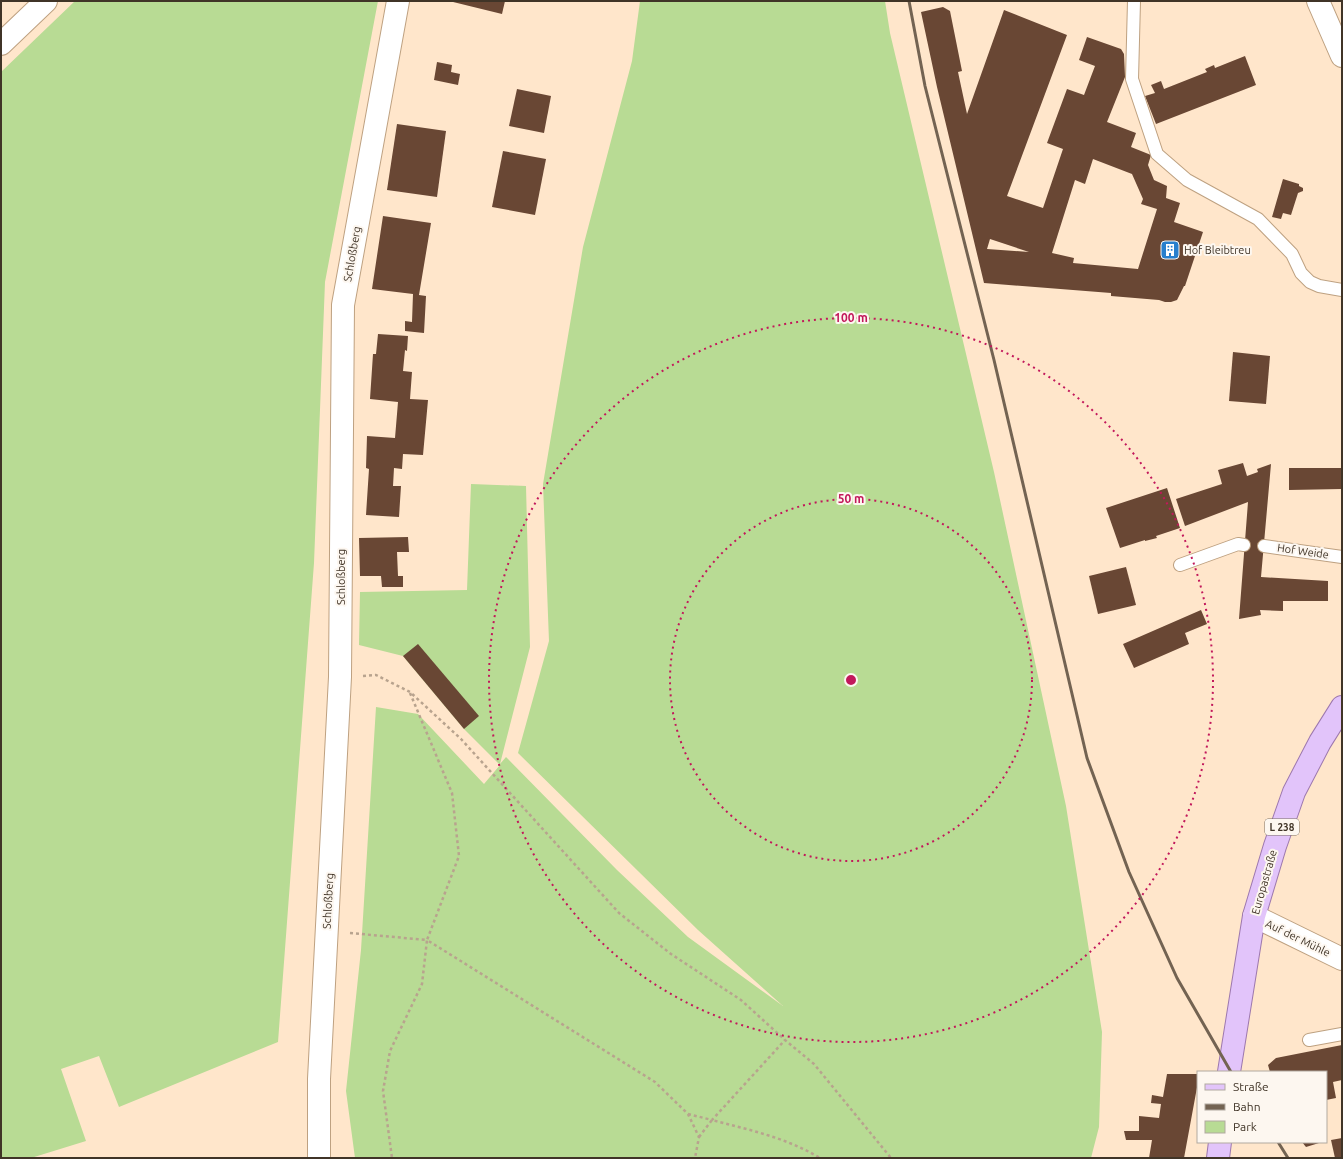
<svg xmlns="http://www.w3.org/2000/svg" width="1343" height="1159" font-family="Ubuntu,sans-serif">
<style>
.green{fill:#b8db94}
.building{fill:#694734;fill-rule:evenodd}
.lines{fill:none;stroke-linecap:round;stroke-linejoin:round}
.lane-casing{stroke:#bea181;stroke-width:14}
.street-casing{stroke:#bea181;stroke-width:24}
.secondary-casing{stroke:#bea181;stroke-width:24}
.primary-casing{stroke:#9d78ae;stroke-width:24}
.path{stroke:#b8a38e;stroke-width:2.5;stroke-dasharray:3 3;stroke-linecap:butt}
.lane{stroke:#fff;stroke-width:12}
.street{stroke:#fff;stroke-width:22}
.secondary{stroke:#fff;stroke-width:22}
.primary{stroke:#e2c4fa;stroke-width:22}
.rail{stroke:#736352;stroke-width:3}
.ring{fill:none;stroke:#c2185b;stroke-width:2;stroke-dasharray:2 4}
.labels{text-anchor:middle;stroke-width:4;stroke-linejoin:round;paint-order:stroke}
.shield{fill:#fdf7f0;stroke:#796e63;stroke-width:1}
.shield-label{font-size:10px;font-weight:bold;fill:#403427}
.poi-label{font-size:11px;fill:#403427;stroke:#fdf7f0;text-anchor:start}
.street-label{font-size:11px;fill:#403427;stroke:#fdf7f0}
.centre{fill:#c2185b;stroke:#fdf7f0;stroke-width:2}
.ring-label{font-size:12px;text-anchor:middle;font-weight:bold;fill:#c2185b;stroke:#fdf7f0;stroke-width:4;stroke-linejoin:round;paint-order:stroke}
</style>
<rect width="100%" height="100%" fill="#ffe6cb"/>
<g class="green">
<path d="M75 1H378L325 282 314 563 278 1042 119 1107 99 1056 61 1069 86 1141 31 1158H1V72Z"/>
<path d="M640 1H885L890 33 994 472 1066 806 1102 1032 1099 1127 1091 1158H355L346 1091 361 950 376 707 418 714 484 784 500 765 464 729 403 656 359 645 360 592 467 590 471 484 526 486 530 647 500 764 506 757 617 870 688 937 783 1006 698 930 518 753 549 641 543 484 583 247 632 61Z"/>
</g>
<g class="building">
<path d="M449 1H505L502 14Z"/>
<path d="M943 7 950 11 962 71 958 72 967 114 1004 10 1067 35 1007 196 1043 208 1063 149 1047 143 1067 89 1084 95 1095 66 1079 60 1087 37 1121 49 1124 54 1125 77 1107 122 1136 133 1131 147 1151 155 1148 165 1154 180 1167 186 1166 198 1180 203 1174 222 1203 232 1185 286H1184L1177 300 1171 302H1165L1159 300 1111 296V293L984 283 937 87 921 12ZM1093 159 1132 174 1143 199 1141 204 1157 209 1138 269 1073 263 1074 258 1052 253 1075 180 1085 184ZM990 239 1029 252 987 249Z"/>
<path d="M1245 56 1256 85 1156 124 1145 96 1155 93 1151 85 1161 81 1164 89 1207 72 1205 69 1214 65 1215 68Z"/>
<path d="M437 62 452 65 451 72 460 74 458 85 434 80Z"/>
<path d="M517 89 551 96 544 133 509 126Z"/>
<path d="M397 124 446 131 437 197 387 190Z"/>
<path d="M503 151 546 159 535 215 492 207Z"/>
<path d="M1283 179 1299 184V186L1303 188V191L1298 193 1291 215 1283 213 1281 219 1272 217Z"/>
<path d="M383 216 431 223 419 295 426 296 424 333 405 331V321L412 322 413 294 372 289Z"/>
<path d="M378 334 408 336 407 351 405 350 403 371 412 372 410 399 428 400 423 455 403 454 402 469 394 468 393 486H401L399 517 366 515 369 469 366 468 367 436 395 438 398 402 370 399 373 354H376Z"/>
<path d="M1233 352 1270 356 1266 404 1229 401Z"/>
<path d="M1243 463 1247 476 1258 472 1257 469 1271 464 1261 577 1328 581V601H1283V611L1260 610 1261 615 1239 619 1248 502 1185 526 1176 499 1222 484 1218 470Z"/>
<path d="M1289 468H1342V489L1289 490Z"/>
<path d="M1167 488 1180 528 1156 536 1157 538 1145 541V540L1120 548 1106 508Z"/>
<path d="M408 537 409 552H397L398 576H403V587H382L381 576H360L359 538Z"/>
<path d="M1126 567 1136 605 1098 614 1089 576Z"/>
<path d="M1201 610 1207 624 1185 633 1189 644 1134 668 1123 644Z"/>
<path d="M418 644 479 716 464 729 403 656Z"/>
<path d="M1342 1045V1080L1333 1082 1336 1098 1326 1100V1072H1270L1268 1065 1276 1058Z"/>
<path d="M1167 1074H1198V1082L1184 1158H1149L1152 1140H1126L1124 1131H1139V1116L1159 1118 1161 1104 1151 1103 1152 1095 1163 1097Z"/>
<path d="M1342 1138V1157L1335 1158 1331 1140Z"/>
<path d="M1302 1142H1319V1143L1306 1147Z"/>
</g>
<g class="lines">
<g class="lane-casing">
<g id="lane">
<path d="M1134 1 1132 79 1157 154 1187 180 1258 219 1292 254 1301 273 1310 282 1319 286 1342 290"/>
<path d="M1264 546 1342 557"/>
<path d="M1180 565 1238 544 1244 545"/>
<path d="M1309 1040 1342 1034"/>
</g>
</g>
<g class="street-casing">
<g id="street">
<path d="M1 44 46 1"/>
<path d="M319 1158V1079L340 677 343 305 398 1"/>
</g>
</g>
<g class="secondary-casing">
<g id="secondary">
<path d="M1318 1 1342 56"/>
<path d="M1254 916 1342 959"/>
</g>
</g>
<g class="primary-casing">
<g id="primary">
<path d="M1229 1072 1254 916 1275 846 1294 792 1320 742 1342 707"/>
<path d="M1218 1158 1220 1142"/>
</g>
</g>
<g class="path">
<path d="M363 676 376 675 410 692 461 739 619 913 671 954 741 1000 785 1040 814 1064 891 1158"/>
<path d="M410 693 452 793 459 856 427 940 655 1082 688 1114 699 1137 695 1158"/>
<path d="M350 933 427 940 422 984 390 1051 383 1091 392 1158"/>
<path d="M688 1114 712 1120 785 1040"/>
<path d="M699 1137 712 1120C750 1130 787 1138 820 1158"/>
</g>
<use href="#lane" class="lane"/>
<use href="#street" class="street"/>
<use href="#secondary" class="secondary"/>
<use href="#primary" class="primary"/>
<g class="rail">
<path d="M909 1 925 86 994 360 1087 758 1129 872 1177 978 1231 1072"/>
<path d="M1278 1142 1288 1158"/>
</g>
</g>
<g class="ring">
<circle cx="851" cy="680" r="181"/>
<circle cx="851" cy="680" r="362"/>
</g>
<defs>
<g id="building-square" transform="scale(1)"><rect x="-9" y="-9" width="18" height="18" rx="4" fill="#277fcd" stroke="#fdf7f0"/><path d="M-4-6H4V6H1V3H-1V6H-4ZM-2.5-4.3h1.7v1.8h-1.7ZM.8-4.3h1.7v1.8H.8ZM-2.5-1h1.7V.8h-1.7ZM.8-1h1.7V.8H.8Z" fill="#fff"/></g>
</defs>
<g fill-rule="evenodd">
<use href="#building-square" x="1170" y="250"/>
</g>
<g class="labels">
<rect class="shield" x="1265" y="819" width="34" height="16" rx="3"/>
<g class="shield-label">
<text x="1282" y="831">L 238</text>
</g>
<g class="poi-label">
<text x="1184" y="254">Hof Bleibtreu</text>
</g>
<g class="street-label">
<text transform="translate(352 254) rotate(-80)" y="4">Schloßberg</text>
<text transform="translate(1303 551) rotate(8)" y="4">Hof Weide</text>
<text transform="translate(341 577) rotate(-90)" y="4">Schloßberg</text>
<text transform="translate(1264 882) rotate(-74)" y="4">Europastraße</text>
<text transform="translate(328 901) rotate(-87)" y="4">Schloßberg</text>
<text transform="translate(1298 938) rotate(26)" y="4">Auf der Mühle</text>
</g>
</g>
<circle cx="851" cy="680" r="6" class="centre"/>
<g class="ring-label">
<text x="851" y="322">100 m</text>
<text x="851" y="503">50 m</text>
</g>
<rect width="1343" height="1159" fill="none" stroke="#403427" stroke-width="4"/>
<rect x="1197" y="1071" width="130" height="72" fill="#fdf7f0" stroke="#b1a9a0"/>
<rect x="1205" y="1084" width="20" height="6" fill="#e2c4fa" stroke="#b1a9a0"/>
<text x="1233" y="1091" font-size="12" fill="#403427">Straße</text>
<rect x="1205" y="1104" width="20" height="6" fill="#736352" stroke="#b1a9a0"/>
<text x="1233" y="1111" font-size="12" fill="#403427">Bahn</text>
<rect x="1205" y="1121" width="20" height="12" fill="#b8db94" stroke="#b1a9a0"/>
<text x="1233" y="1131" font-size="12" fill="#403427">Park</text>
</svg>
